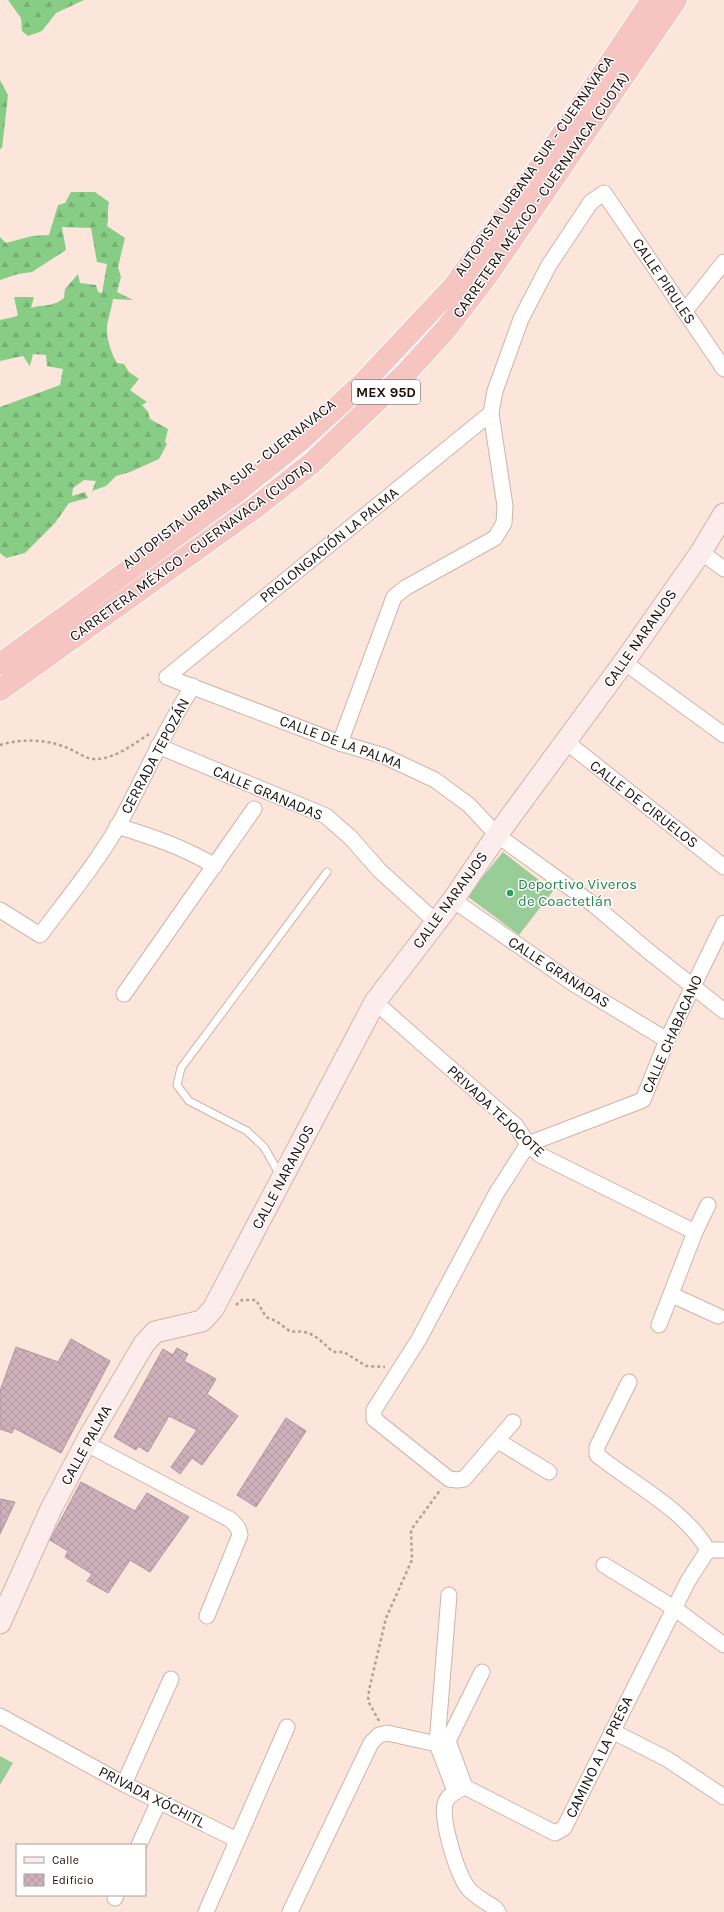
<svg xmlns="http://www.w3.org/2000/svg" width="724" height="1912" font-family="Karla,sans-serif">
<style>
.forest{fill:url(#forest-firs)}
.garden{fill:#99cd98}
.building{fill:url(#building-cross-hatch);stroke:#b0949e}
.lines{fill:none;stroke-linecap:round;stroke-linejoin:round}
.lane-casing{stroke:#cfb4a7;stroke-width:9}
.street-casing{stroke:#cfb4a7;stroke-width:17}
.secondary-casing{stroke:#cfb4a7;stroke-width:23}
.highway-casing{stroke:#fff;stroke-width:24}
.path{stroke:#b19f96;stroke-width:2.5;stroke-dasharray:3 3;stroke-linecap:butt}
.lane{stroke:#fff;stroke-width:7}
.street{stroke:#fff;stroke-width:15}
.secondary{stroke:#fcedec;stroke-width:21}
.highway{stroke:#f6c4c1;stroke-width:22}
.leisure-dot{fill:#2e9e5b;stroke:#fff;stroke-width:1.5}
.labels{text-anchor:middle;stroke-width:3;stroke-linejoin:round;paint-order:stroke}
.shield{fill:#fff;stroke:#5f5855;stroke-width:1}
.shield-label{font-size:14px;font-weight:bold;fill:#1a110c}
.street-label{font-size:15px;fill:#1a110c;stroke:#fff}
.leisure-label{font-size:15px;fill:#27864d;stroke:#fff;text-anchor:start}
</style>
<defs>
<pattern id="forest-firs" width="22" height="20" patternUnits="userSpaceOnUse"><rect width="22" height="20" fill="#88cd86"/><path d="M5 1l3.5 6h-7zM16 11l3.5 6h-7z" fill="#75af72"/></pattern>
<pattern id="building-cross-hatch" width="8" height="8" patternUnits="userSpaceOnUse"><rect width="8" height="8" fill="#ceb1bb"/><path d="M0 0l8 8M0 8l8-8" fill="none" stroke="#b097a0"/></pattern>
</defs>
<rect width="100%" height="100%" fill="#fce6db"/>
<g class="forest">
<path d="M8 0H84L56 13 42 31 28 36 22 31 21 18Z"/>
<path d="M0 80 8 95 2 148 0 149Z"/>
<path d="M71 192H95L109 202C107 210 109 217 107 226L125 238 118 267 121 277 117 292 133 300 113 299C112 307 106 325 107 330 107 340 112 355 117 363L124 364 129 372 139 379 130 390 147 402 142 405 148 412 150 419 168 429 165 442 167 444 159 459 130 472 116 476 106 486 92 491 96 481 84 480 73 488 72 496 85 492 88 498 69 503 55 523 25 553 6 558 0 553V407L60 385 63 369 47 366 46 355 33 354 30 366 23 356 0 361V320L18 316 14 297H34L31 308C45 304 53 307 64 298L65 289 78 274 80 283 96 285 98 292 102 293 107 264 97 262 91 228 62 227 66 250 32 272 18 274 0 280V237L6 243 32 236 49 235 58 205 65 203Z"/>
</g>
<g class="garden">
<path d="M503 852 553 891 519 935 467 896Z"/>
<path d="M0 1756 13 1763 0 1785Z"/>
</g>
<g class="building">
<path d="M71 1339 110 1361 61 1453 14 1428 12 1433 0 1429V1391L16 1347 58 1362Z"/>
<path d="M177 1348 188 1354 184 1361 216 1379 207 1394 238 1416 202 1465 192 1458 180 1474 171 1467 197 1430 169 1416 148 1452 138 1446 136 1450 114 1437 163 1349 173 1355Z"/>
<path d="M286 1418 306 1431 256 1507 237 1495Z"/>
<path d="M81 1482 135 1511 147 1493 189 1517 150 1572 130 1560 108 1593 87 1581 92 1574 65 1557 68 1551 50 1540Z"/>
<path d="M0 1499 15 1502 0 1534Z"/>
</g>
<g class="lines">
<g class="lane-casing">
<path id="lane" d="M280 1175 264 1147 247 1131 189 1101 177 1085 181 1068 327 872"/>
</g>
<g class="street-casing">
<g id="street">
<path d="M685 311 724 262"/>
<path d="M701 552 724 569"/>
<path d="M624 662 724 735"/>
<path d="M167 677 340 743 384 756 435 780 469 805 497 835 594 905 647 950 724 1011"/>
<path d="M167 677 491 413"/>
<path d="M565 741 724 867"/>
<path d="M340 743 394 597 405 588 495 538 504 523 505 506 491 413 495 391 521 319 549 265 591 202 604 193 724 369"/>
<path d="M158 746 326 816 351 838 379 870 436 922"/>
<path d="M117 826C153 837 183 847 215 866"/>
<path d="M453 900 574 984 667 1040"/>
<path d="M0 910 40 935C67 899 96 864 118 826 144 779 164 730 193 686"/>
<path d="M124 994 254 809"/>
<path d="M375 1002 516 1126 528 1144 540 1155 695 1232"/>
<path d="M672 1295 718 1316"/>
<path d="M659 1325 695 1232 708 1205"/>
<path d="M629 1382 597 1447V1455C633 1484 684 1509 708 1550"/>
<path d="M513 1422 464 1479 457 1480 449 1479 374 1419V1410L419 1339 496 1194 528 1144 643 1100 667 1040 724 923"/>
<path d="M498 1441 549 1472"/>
<path d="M87 1444 231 1520 238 1528 240 1535 207 1616"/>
<path d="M604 1565 674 1608 724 1645"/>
<path d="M0 1716 124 1784 237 1840"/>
<path d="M612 1731 667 1759 724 1797"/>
<path d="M437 1744 449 1595"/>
<path d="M124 1784 171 1679"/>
<path d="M465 1787 448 1741 482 1672"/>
<path d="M139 1845 159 1801"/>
<path d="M115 1898 116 1895"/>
<path d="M206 1912 287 1727"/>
<path d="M290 1912 371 1743 379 1735 387 1733 437 1744 455 1791"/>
<path d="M498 1912 495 1908C486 1902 474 1896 468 1888 457 1874 441 1821 445 1804 447 1795 458 1790 465 1787L555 1833 564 1828 688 1581 708 1550H724"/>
</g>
</g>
<g class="secondary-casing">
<path id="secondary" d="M0 1623 51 1509 89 1437 144 1344 155 1332 202 1321 213 1309 375 1002 453 900 497 835 624 662 701 552 724 514"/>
</g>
<g class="highway-casing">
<g id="highway">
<path d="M0 664 239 490 301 440 364 382 454 286 547 157 652 0"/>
<path d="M0 690 256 507 312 463 407 372 447 328 489 273 676 0"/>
</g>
</g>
<g class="path">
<path d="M0 745C24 738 49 739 72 750 79 753 86 759 94 759 113 760 134 744 149 734"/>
<path d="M236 1305 242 1300H256L266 1317 276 1321 291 1332C311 1329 319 1339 333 1352H344L366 1366 385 1367"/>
<path d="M379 1721 368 1701 369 1690 386 1618 412 1560 411 1530 441 1489"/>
</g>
<use href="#lane" class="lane"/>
<use href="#street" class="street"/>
<use href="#secondary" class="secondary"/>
<use href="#highway" class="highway"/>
</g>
<circle class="leisure-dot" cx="510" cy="893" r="4"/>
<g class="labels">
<rect class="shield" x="352" y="380" width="68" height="24" rx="3"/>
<g class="shield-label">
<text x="386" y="397">MEX 95D</text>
</g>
<g class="street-label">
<text transform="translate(534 166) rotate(-55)" y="5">AUTOPISTA URBANA SUR - CUERNAVACA</text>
<text transform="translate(541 195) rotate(-55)" y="5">CARRETERA MÉXICO - CUERNAVACA (CUOTA)</text>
<text transform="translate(664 281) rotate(56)" y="5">CALLE PIRULES</text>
<text transform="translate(229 484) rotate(-38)" y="5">AUTOPISTA URBANA SUR - CUERNAVACA</text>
<text transform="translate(329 545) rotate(-39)" y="5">PROLONGACIÓN LA PALMA</text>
<text transform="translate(191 551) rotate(-36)" y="5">CARRETERA MÉXICO - CUERNAVACA (CUOTA)</text>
<text transform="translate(640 638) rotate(-55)" y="5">CALLE NARANJOS</text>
<text transform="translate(341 742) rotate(20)" y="5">CALLE DE LA PALMA</text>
<text transform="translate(155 756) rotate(-62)" y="5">CERRADA TEPOZÁN</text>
<text transform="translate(268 793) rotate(23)" y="5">CALLE GRANADAS</text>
<text transform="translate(644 804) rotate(38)" y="5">CALLE DE CIRUELOS</text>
<text transform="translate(450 900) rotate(-54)" y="5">CALLE NARANJOS</text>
<text transform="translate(559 972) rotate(33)" y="5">CALLE GRANADAS</text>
<text transform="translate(672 1034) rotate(-66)" y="5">CALLE CHABACANO</text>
<text transform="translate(496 1111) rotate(43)" y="5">PRIVADA TEJOCOTE</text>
<text transform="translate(283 1177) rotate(-62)" y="5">CALLE NARANJOS</text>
<text transform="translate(86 1445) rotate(-61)" y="5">CALLE PALMA</text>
<text transform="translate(599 1757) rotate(-64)" y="5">CAMINO A LA PRESA</text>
<text transform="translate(152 1797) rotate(27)" y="5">PRIVADA XÓCHITL</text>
</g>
<g class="leisure-label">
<text x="518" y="889">Deportivo Viveros<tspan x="518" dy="17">de Coactetlán</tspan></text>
</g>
</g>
<rect x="16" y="1844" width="130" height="52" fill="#ffffff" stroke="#a3a09e"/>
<rect x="24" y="1857" width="20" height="6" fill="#fcedec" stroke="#a3a09e"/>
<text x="52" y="1864" font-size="12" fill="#1a110c">Calle</text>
<rect x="24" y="1874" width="20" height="12" fill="url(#building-cross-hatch)" stroke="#a3a09e"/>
<text x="52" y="1884" font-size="12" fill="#1a110c">Edificio</text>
</svg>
